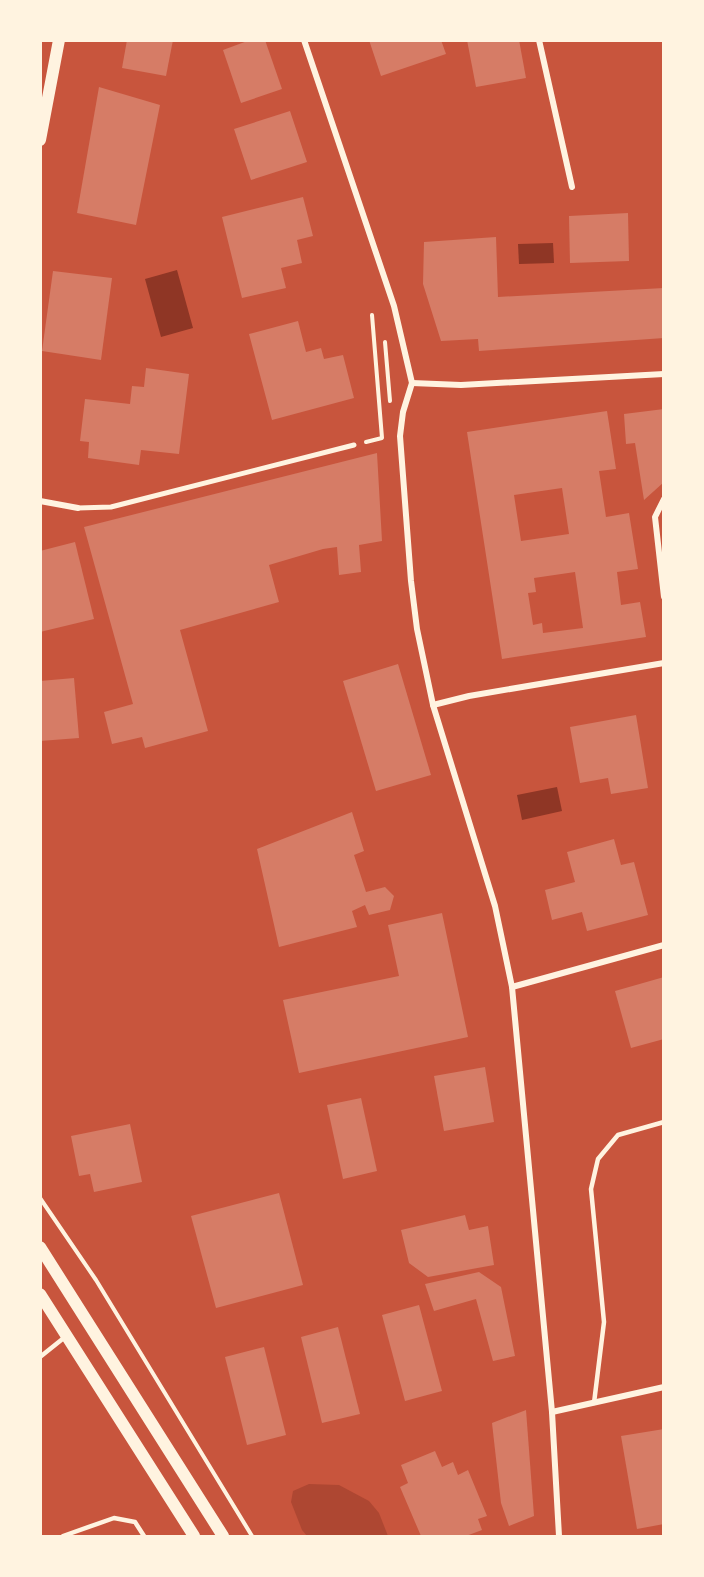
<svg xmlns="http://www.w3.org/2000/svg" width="704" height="1577" font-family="'Exo 2',sans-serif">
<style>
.green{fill:#ae4732}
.water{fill:#8f3625}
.building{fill:#d67c66;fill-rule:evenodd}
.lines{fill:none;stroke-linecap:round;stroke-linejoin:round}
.path{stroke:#fff3e0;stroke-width:4}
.service{stroke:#fff3e0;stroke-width:4.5}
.pedestrian{stroke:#fff3e0;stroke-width:5}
.minor{stroke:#fff3e0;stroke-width:6}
.secondary{stroke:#fff3e0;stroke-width:12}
</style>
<rect width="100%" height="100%" fill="#c8553d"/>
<path class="green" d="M309 1484 339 1485 369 1501 379 1513 388 1536H307L302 1530 291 1502 293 1491Z"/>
<g class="water">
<path d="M553 243 554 263 519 264 518 244Z"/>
<path d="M177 270 193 328 161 337 145 279Z"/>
<path d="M557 787 562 811 522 820 517 795Z"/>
</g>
<g class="building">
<path d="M127 40H173L166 76 122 68Z"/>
<path d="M250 40H265L282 89 241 103 223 50Z"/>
<path d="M369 40H441L446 54 381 76Z"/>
<path d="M467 40H519L526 78 476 87Z"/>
<path d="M99 87 160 105 136 225 77 213Z"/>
<path d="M290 111 307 162 251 180 234 129Z"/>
<path d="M303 197 313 236 297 240 302 263 281 268 286 288 242 298 222 217Z"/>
<path d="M628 213 629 261 570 263 569 216Z"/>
<path d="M496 237 498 297 664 288V338L479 351 478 339 441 341 423 284 424 242Z"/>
<path d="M53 271 112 278 101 360 42 351Z"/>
<path d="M298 321 306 352 321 348 324 359 343 355 354 398 272 420 249 334Z"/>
<path d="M146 368 189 374 179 454 141 450 139 465 88 458 89 442 80 441 85 399 130 404 132 386 144 387Z"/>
<path d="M664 409V482L644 500 635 443 626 444 624 414Z"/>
<path d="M607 411 616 469 599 471 606 517 629 513 638 569 617 572 621 605 640 602 646 637 502 659 467 432ZM562 488 569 534 521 541 514 495ZM575 572 583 628 543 633 542 623 533 625 528 593 536 592 534 578Z"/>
<path d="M377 453 382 541 359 545 361 572 339 575 337 547 323 549 269 565 279 602 180 630 208 731 145 748 142 737 112 744 104 712 133 704 84 527Z"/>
<path d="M75 542 94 619 40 632V551Z"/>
<path d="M398 664 431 775 376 791 343 681Z"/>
<path d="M74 678 79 738 40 741V681Z"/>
<path d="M636 715 648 788 611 794 608 778 580 783 570 727Z"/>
<path d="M352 812 364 851 354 855 366 892 385 887 394 896 390 910 369 915 365 905 352 911 357 927 279 947 257 849Z"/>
<path d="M614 839 621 865 634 862 648 915 587 931 582 912 552 920 545 890 575 882 567 852Z"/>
<path d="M442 913 468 1037 299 1073 283 1000 399 976 388 925Z"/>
<path d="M664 977V1039L631 1048 615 991Z"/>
<path d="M485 1067 494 1122 444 1131 434 1076Z"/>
<path d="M361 1098 377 1171 343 1179 327 1105Z"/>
<path d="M130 1124 142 1182 94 1192 90 1174 79 1176 71 1136Z"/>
<path d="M279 1193 303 1285 216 1308 191 1216Z"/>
<path d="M465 1215 469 1230 488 1226 494 1265 428 1277 409 1263 401 1230Z"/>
<path d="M479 1272 501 1287 515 1356 493 1361 476 1299 434 1311 425 1284Z"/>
<path d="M419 1305 442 1391 405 1401 382 1315Z"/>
<path d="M338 1327 360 1414 322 1423 301 1337Z"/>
<path d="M264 1347 286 1435 247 1445 225 1357Z"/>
<path d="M526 1410 534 1516 509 1526 501 1503 492 1423Z"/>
<path d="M664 1429V1524L637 1529 621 1436Z"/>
<path d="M435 1451 442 1467 453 1462 458 1475 468 1470 487 1516 478 1519 482 1530 466 1536H421L400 1487 408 1483 401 1465Z"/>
</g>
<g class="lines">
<g class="path">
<path d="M385 342 390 401"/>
<path d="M366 442 382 438 372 315"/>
<path d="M40 1198 96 1280 252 1536"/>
</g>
<g class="service">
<path d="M40 1357 65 1337"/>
<path d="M594 1403 604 1322 591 1189 598 1159 618 1135 664 1122"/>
<path d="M63 1536 114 1518 135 1522 144 1536"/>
</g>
<path class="pedestrian" d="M78 508 111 507 354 445"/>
<g class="minor">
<path d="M304 40 394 306 412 383 403 412 400 436 411 581 417 629 433 705 495 906 512 987 552 1412 559 1536"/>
<path d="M539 40 572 187"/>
<path d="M412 383 461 385 664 374"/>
<path d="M664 499 655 517 664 597"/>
<path d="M40 501 78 508"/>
<path d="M433 705 469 696 664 663"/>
<path d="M512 987 664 945"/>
<path d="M552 1412 664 1387"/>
</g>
<g class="secondary">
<path d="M40 140 59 40"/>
<path d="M40 1247 223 1536"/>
<path d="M40 1294 194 1536"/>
</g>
</g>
<rect width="704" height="1577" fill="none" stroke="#fff3e0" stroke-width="84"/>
</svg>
